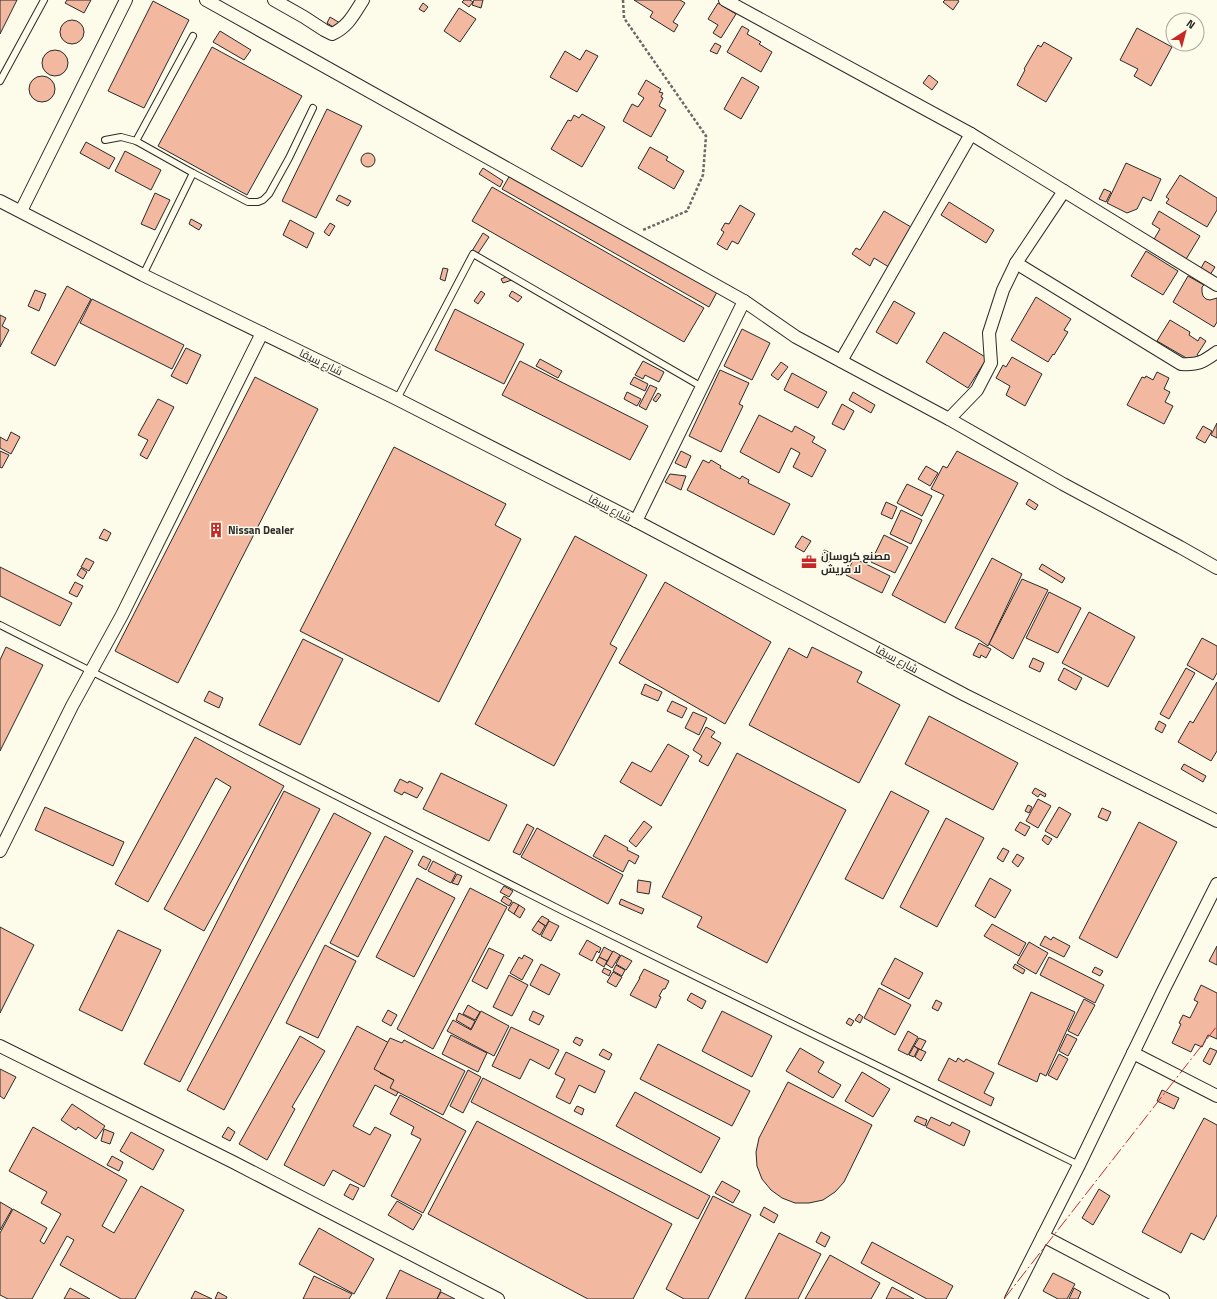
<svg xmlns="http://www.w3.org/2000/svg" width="1217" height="1299" font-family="'Titillium Web',Cairo,sans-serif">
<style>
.building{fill:#f2b8a0;stroke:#2b2b2b}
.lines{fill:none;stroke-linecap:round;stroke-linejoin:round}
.lane-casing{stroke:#2b2b2b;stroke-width:8}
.street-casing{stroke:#2b2b2b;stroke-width:14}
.path{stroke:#6a6964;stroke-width:2.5;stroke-dasharray:3 2;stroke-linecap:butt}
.lane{stroke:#fdfbea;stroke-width:6}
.street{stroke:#fdfbea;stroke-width:12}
.power{stroke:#c62828;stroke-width:1;stroke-dasharray:14 3 2 3;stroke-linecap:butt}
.labels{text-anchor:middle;stroke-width:3;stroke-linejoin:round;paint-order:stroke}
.street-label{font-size:11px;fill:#2b2b2b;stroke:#fdfbea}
.poi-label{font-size:11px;font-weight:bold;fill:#2b2b2b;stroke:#fdfbea;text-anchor:start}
</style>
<rect width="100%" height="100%" fill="#fdfbea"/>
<g class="building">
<path d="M0 0H17L0 34Z"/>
<path d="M67 0H91L84 13 65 3Z"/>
<path d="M464 0H470L473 2 469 7 462 2Z"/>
<path d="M474 0H483L481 8 472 5Z"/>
<path d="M634 0H680L685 3 673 22 678 25 674 32 650 17 653 12Z"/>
<path d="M945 0H957L959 1 953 10 943 2Z"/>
<path d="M153 1 189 20 144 108 108 91Z"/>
<path d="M423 3 428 7 424 12 419 9Z"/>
<path d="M718 3 736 14 721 38 713 33 718 25 708 19Z"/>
<path d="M459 8 476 19 460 42 444 31Z"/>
<path d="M330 17 340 23 336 29 327 23Z"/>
<circle cx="72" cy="32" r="12"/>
<path d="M742 26 749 30 747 34 761 42 759 44 772 52 761 72 727 52Z"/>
<path d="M1137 28 1172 47 1151 86 1134 76 1138 69 1120 60Z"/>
<path d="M220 31 251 50 244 60 213 42Z"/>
<path d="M1044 42 1072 58 1046 102 1017 85 1025 70 1024 69 1038 45 1041 47Z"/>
<path d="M715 43 721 46 717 54 710 51Z"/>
<path d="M212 47 302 96 247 195 158 146Z"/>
<path d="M586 50 598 56 577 92 550 77 565 51 580 60Z"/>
<circle cx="55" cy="63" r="13"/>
<path d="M929 75 938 82 932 90 923 83Z"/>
<circle cx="42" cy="89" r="13"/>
<path d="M742 77 759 87 741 119 724 109Z"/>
<path d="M646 80 661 89 659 92 663 93 661 97 663 98 659 106 666 110 651 137 623 121 632 104 638 107 644 98 638 94Z"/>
<path d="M327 109 362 126 316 218 282 201Z"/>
<path d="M582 114 605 127 582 167 551 149 568 120 571 121 574 115 579 118Z"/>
<path d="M86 142 115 158 109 169 80 153Z"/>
<path d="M650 147 668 157 666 160 684 171 674 189 638 168Z"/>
<path d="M125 151 161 170 151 190 115 171Z"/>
<circle cx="368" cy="160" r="7"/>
<path d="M1126 163 1161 179 1151 201 1143 197 1137 209 1127 213 1107 203Z"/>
<path d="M483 168 503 181 500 187 479 174Z"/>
<path d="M510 175 717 292 709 307 502 189Z"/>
<path d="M1180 175 1217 198V210L1207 227 1166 203 1169 199 1166 197Z"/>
<path d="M492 187 704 308 684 342 472 221Z"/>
<path d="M1104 189 1111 192 1106 202 1099 199Z"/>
<path d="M155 193 170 200 155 230 141 224Z"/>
<path d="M339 195 351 201 348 206 336 200Z"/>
<path d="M949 202 994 230 986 243 941 215Z"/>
<path d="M740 205 755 214 738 244 732 241 727 250 717 244 724 232 721 230 725 223 729 224Z"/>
<path d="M884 211 916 230 892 269 874 258 870 266 852 254 856 248 860 250Z"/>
<path d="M1159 211 1200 236 1185 261 1153 241 1160 229 1152 224Z"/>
<path d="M191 219 202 225 199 230 189 224Z"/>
<path d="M290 220 314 233 307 248 283 235Z"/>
<path d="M330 223 335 226 329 236 324 232Z"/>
<path d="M483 233 489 237 477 255 472 251Z"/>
<path d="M1146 251 1178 271 1163 295 1131 276Z"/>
<path d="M1205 261 1215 267 1210 275 1200 270Z"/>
<path d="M443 268 448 269 445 281 440 279Z"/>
<path d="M510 275 512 280 503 283 501 279Z"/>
<path d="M1188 276 1204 285 1202 287V292L1203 296 1206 299 1210 300 1217 298V322L1214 327 1173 302Z"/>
<path d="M67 286 91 299 55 366 31 353Z"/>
<path d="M35 290 46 294 39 311 28 306Z"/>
<path d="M481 291 485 294 478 304 474 301Z"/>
<path d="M512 291 522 297 518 302 509 296Z"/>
<path d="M1036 297 1071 319 1064 330 1068 332 1054 355 1053 354 1048 362 1011 340Z"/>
<path d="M92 299 184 345 172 369 80 323Z"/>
<path d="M894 301 915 313 897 344 876 332Z"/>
<path d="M455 309 524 344 504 384 435 350Z"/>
<path d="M0 315 6 318 2 326 9 330 0 347Z"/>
<path d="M1170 320 1190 332 1189 335 1198 341 1200 337 1206 341 1197 355 1199 356 1195 363 1157 341Z"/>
<path d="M742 329 770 343 752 380 724 366Z"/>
<path d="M944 332 987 358 968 388 926 362Z"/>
<path d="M186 348 201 355 187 384 171 376Z"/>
<path d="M1012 357 1042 374 1025 406 1006 395 1010 386 996 378 1003 365 1006 367Z"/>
<path d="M540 359 562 371 558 378 536 366Z"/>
<path d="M520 361 648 426 630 460 502 395Z"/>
<path d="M643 361 664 372 659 382 645 375 643 379 635 375Z"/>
<path d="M781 362 788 367 778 380 771 375Z"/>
<path d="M720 370 749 383 739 404 743 406 721 452 689 436Z"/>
<path d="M1157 372 1169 378 1164 389 1170 392 1165 402 1173 406 1164 424 1127 405 1142 377 1145 378 1146 376 1153 380Z"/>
<path d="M792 373 827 392 818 408 784 390Z"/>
<path d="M255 377 318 409 178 683 115 651Z"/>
<path d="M634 377 648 384 645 391 630 384Z"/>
<path d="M650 385 657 388 646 410 639 406Z"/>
<path d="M627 392 641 399 637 406 624 399Z"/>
<path d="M853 392 875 405 871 413 849 400Z"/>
<path d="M658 393 661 395 656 402 653 400Z"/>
<path d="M158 399 174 407 147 459 140 455 148 440 138 435Z"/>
<path d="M842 404 854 411 844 430 832 424Z"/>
<path d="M759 415 792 432 795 426 815 437 812 442 826 450 812 477 793 467 800 453 791 448 779 473 740 452Z"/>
<path d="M1217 423V438L1211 435Z"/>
<path d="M1203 426 1212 431 1205 443 1196 438Z"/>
<path d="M11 432 20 437 11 454 0 448V437L7 441Z"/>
<path d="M394 447 506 504 495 525 521 539 439 702 300 631Z"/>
<path d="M0 451 9 455 2 468 0 467Z"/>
<path d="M681 451 691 456 686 468 675 463Z"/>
<path d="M957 451 1018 483 945 623 892 595 944 495 931 489 943 466 947 468Z"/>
<path d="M703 460 709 463 711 460 721 466 720 468 740 479 742 476 749 480 748 483 790 504 774 535 687 490Z"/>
<path d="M926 466 938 473 930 486 918 479Z"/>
<path d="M670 474 686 476 681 490 665 482Z"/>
<path d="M907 484 932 496 922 516 897 503Z"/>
<path d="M1029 499 1038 505 1035 510 1026 504Z"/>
<path d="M886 502 897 507 892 519 881 514Z"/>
<path d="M901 510 922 520 911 544 890 534Z"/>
<path d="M104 529 111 533 107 541 99 538Z"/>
<path d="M884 535 908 547 895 573 871 562Z"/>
<path d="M575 536 647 575 610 644 617 648 554 766 475 724Z"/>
<path d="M802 536 811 541 804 552 795 547Z"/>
<path d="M824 550 832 553 829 562 821 559Z"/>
<path d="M86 558 94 562 89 571 81 567Z"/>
<path d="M854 558 890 576 882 593 846 575Z"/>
<path d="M992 558 1022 574 988 646 978 639 955 628Z"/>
<path d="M1042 564 1065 578 1062 583 1039 569Z"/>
<path d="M0 567 72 603 60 626 0 596Z"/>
<path d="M81 568 87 572 83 579 77 575Z"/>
<path d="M1022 579 1048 590 1013 659 989 644Z"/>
<path d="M75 582 83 586 77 597 69 593Z"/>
<path d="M665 582 771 642 725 724 619 663Z"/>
<path d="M1049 592 1081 608 1058 653 1026 638Z"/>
<path d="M1089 612 1135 637 1108 687 1062 663Z"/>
<path d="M1202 638 1217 646V673L1213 680 1187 665Z"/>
<path d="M303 639 343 659 300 745 259 725Z"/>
<path d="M979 643 991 649 986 658 981 655 980 658 973 655Z"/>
<path d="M6 647 43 665 0 751V660Z"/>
<path d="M812 647 862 672 857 682 900 705 859 783 749 725 789 648 807 658Z"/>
<path d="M1033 658 1044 663 1040 672 1029 667Z"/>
<path d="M1064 668 1082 678 1076 690 1058 680Z"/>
<path d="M1186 668 1195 673 1169 719 1160 714Z"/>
<path d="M1217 682V751L1211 761 1178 742 1190 721 1193 723Z"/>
<path d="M645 684 662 692 658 701 641 694Z"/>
<path d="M209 691 223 698 219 708 204 701Z"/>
<path d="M672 701 687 708 682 718 667 711Z"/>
<path d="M693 712 707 718 699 735 685 728Z"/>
<path d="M929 716 1018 763 993 810 905 764Z"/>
<path d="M1159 721 1166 725 1162 733 1155 729Z"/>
<path d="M706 727 715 732 711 737 721 743 708 766 699 761 702 756 693 750Z"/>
<path d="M195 737 284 786 204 931 164 909 231 787 216 778 148 902 115 884Z"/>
<path d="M668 744 689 756 661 806 620 782 632 762 651 772Z"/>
<path d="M737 753 846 810 767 963 697 927 702 917 662 897Z"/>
<path d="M1184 764 1206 776 1203 782 1181 769Z"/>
<path d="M441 773 507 805 489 841 423 809Z"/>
<path d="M400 779 408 783 409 781 423 788 417 798 404 792 402 795 394 791Z"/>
<path d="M1035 788 1046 794 1045 797 1040 794 1038 797 1032 793Z"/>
<path d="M284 791 320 809 180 1082 144 1064Z"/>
<path d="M891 791 929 811 883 899 845 879Z"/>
<path d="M1038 799 1051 806 1038 828 1026 821Z"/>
<path d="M1028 805 1032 807 1029 813 1025 811Z"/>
<path d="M45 807 124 842 113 866 35 830Z"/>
<path d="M1059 807 1071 814 1057 838 1045 831Z"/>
<path d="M1102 808 1111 812 1107 821 1098 817Z"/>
<path d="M334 813 371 833 224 1110 187 1090Z"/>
<path d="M946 818 984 838 937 927 900 907Z"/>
<path d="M644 821 652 827 636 847 629 841Z"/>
<path d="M1020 822 1030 827 1025 836 1015 830Z"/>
<path d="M1139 822 1177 842 1117 958 1079 938Z"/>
<path d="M527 824 534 828 520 855 513 852Z"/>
<path d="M537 828 623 875 608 904 521 857Z"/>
<path d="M605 835 628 848 627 850 639 856 635 864 629 860 623 872 593 856Z"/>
<path d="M1045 835 1052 839 1048 845 1042 840Z"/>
<path d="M385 836 413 851 358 957 330 943Z"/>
<path d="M1003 848 1009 851 1003 862 997 858Z"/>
<path d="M1017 854 1024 858 1018 867 1012 862Z"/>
<path d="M423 856 431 860 426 870 418 865Z"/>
<path d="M433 861 456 873 451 883 428 871Z"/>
<path d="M457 874 462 876 458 885 452 883Z"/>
<path d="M417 878 455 898 414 977 376 957Z"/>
<path d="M990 878 1011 890 995 918 975 906Z"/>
<path d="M638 880 651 882 649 894 637 892Z"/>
<path d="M504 886 513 891 509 897 500 892Z"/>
<path d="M470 888 507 907 433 1049 397 1029Z"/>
<path d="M504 896 512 901 509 906 501 901Z"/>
<path d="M621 899 644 909 642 914 619 904Z"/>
<path d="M513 902 519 905 514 914 508 910Z"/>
<path d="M519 905 525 909 520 918 514 914Z"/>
<path d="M542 916 549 920 546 926 538 921Z"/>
<path d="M538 921 545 926 540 935 532 930Z"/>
<path d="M549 921 559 926 551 941 541 936Z"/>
<path d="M992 924 1026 943 1019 956 984 936Z"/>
<path d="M0 927 34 945 0 1013Z"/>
<path d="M118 930 161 950 122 1031 79 1010Z"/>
<path d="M1045 936 1051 940 1053 937 1070 946 1064 957 1040 945Z"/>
<path d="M587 940 601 948 599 953 597 951 592 961 579 954Z"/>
<path d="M1029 942 1048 953 1036 974 1017 963Z"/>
<path d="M325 945 356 961 318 1038 286 1023Z"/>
<path d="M1217 946V965L1209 961Z"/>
<path d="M604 947 613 952 607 961 599 957Z"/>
<path d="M489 948 504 955 487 989 472 981Z"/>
<path d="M613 951 620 955 612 968 606 964Z"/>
<path d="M524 955 533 960 522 980 510 973 519 957 522 959Z"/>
<path d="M621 955 632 961 626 970 616 964Z"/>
<path d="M599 957 607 961 604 967 596 962Z"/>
<path d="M1049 957 1104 985 1095 1003 1040 975Z"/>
<path d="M895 958 923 973 909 999 881 984Z"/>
<path d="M541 964 560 974 549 995 530 985Z"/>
<path d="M1015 964 1025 970 1023 974 1013 968Z"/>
<path d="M616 965 625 970 622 976 613 971Z"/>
<path d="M1095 967 1103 971 1100 976 1092 972Z"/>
<path d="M604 968 611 971 609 976 602 972Z"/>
<path d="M644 969 669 981 665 989H663L659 996 661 997 656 1008 630 995 640 978H639Z"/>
<path d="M613 972 622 977 616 987 607 982Z"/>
<path d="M509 975 528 985 512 1016 493 1007Z"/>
<path d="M1201 985 1217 993V1039L1208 1035 1202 1047 1195 1044 1191 1052 1172 1043 1181 1024 1179 1023 1183 1015 1190 1018 1198 1002 1194 1000Z"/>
<path d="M879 988 911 1005 895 1035 864 1018Z"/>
<path d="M1031 992 1075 1012 1046 1076 1040 1073 1037 1082 998 1064Z"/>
<path d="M691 993 706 1001 702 1009 687 1000Z"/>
<path d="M1084 999 1095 1005 1078 1036 1068 1031Z"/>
<path d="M936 1000 942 1003 938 1011 932 1008Z"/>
<path d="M468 1005 480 1012 475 1020 463 1014Z"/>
<path d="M388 1010 397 1015 391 1026 382 1021Z"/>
<path d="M481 1011 509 1026 494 1056 447 1031 453 1020 471 1030Z"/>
<path d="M533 1011 544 1016 539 1025 529 1020Z"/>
<path d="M722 1011 772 1036 752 1077 702 1051Z"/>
<path d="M459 1013 475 1021 471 1029 456 1020Z"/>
<path d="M859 1014 863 1017 860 1023 855 1020Z"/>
<path d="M849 1018 854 1021 851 1026 846 1023Z"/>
<path d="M357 1026 395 1046 380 1073 402 1084 396 1096 375 1085 353 1126 370 1135 375 1127 391 1135 364 1187 333 1170 324 1186 284 1165Z"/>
<path d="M511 1027 559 1050 549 1069 530 1059 520 1079 492 1066Z"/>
<path d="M908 1031 918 1037 908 1055 898 1050Z"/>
<path d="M1067 1034 1077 1039 1068 1056 1059 1051Z"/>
<path d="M451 1035 487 1053 478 1072 442 1054Z"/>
<path d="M300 1036 325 1051 292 1107 295 1109 267 1160 239 1144Z"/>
<path d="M576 1037 583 1040 580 1046 573 1042Z"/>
<path d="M390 1038 402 1043 404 1040 465 1071 443 1115 390 1088 394 1080 374 1069Z"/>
<path d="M919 1038 926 1041 921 1050 914 1046Z"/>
<path d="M658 1044 750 1091 732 1126 640 1079Z"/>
<path d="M914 1046 918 1049 914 1057 909 1055Z"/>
<path d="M800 1048 824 1062 818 1072 841 1085 833 1098 786 1071Z"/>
<path d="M1210 1048 1217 1051 1210 1065 1203 1061Z"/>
<path d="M603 1049 612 1054 609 1060 599 1055Z"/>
<path d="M919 1049 926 1052 921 1061 915 1057Z"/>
<path d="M566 1052 605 1071 595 1093 579 1085 570 1104 556 1097 565 1079 555 1074Z"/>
<path d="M1059 1054 1068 1059 1057 1080 1048 1075Z"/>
<path d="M949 1058 956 1062 958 1058 964 1062 966 1059 994 1073 984 1093 994 1098 991 1106 938 1080Z"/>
<path d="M0 1069 16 1077 4 1099 0 1096Z"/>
<path d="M468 1070 481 1077 463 1113 450 1106Z"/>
<path d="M862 1072 890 1089 873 1117 845 1101Z"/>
<path d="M483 1078 710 1196 698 1219 471 1102Z"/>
<path d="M788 1082 872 1125 844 1182 835 1192 823 1200 809 1203H795L782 1198 771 1190 762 1179 757 1166 756 1152 759 1138Z"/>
<path d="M1162 1090 1179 1098 1174 1109 1157 1101Z"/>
<path d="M635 1092 720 1138 701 1173 616 1126Z"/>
<path d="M400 1095 466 1131 423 1213 391 1196 421 1139 411 1134 414 1127 390 1114Z"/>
<path d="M72 1104 105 1126 96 1139 78 1127 76 1130 61 1120Z"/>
<path d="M577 1106 584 1109 582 1115 574 1111Z"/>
<path d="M917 1116 927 1120 925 1126 914 1121Z"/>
<path d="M931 1117 950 1126 952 1122 970 1131 964 1146 926 1127Z"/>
<path d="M1204 1118 1217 1125V1215L1204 1240 1191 1233 1181 1253 1142 1232Z"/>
<path d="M477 1121 672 1224 633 1299H588L428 1214Z"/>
<path d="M33 1127 127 1180 102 1226 114 1233 141 1186 184 1210 135 1299H121L60 1265 74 1240 67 1236 32 1299H8L0 1295V1233L13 1209 47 1228 40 1241 44 1244 61 1214 41 1203 47 1192 9 1171Z"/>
<path d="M228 1127 235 1132 230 1141 222 1137Z"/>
<path d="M104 1129 114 1133 110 1144 101 1141Z"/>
<path d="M131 1132 164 1150 153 1170 120 1151Z"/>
<path d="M112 1156 123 1162 119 1171 107 1165Z"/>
<path d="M722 1181 740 1191 733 1203 715 1193Z"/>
<path d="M350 1184 359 1188 353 1200 344 1195Z"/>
<path d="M1099 1189 1110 1196 1093 1225 1082 1218Z"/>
<path d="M713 1196 751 1215 708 1299H684L666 1289Z"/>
<path d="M397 1201 422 1215 413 1230 388 1215Z"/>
<path d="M0 1202 12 1209 0 1230Z"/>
<path d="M764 1207 778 1215 774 1223 760 1215Z"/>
<path d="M319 1228 374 1259 354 1294 299 1264Z"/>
<path d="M821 1232 830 1237 825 1247 816 1242Z"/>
<path d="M779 1233 821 1254 798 1299H745Z"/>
<path d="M872 1242 953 1286 946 1299H927L861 1263Z"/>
<path d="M830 1255 880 1283 871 1299H805Z"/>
<path d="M400 1270 441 1290 437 1299H386Z"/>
<path d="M1053 1273 1075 1284 1067 1299H1058L1043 1291Z"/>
<path d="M314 1276 352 1294 349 1299H303Z"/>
<path d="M892 1287 914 1299H886Z"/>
<path d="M70 1288 90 1299H64Z"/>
<path d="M1074 1288 1081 1292 1078 1299H1069Z"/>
<path d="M195 1291 212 1299H191Z"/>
<path d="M218 1292 227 1297 226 1299H215Z"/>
<path d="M441 1292 455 1299H437Z"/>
</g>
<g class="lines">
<g class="lane-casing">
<g id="lane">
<path d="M0 81 44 0"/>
<path d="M105 140 121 137 136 141 193 173 248 202H258L263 200 269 194 289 158 313 108"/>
<path d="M136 141 193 36"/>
<path d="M143 275 193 173"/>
<path d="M397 399 473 254 702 387"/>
<path d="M0 625 563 911 1079 1165"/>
</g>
</g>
<g class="street-casing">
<g id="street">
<path d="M206 0 744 301 796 337 949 419 1063 484 1180 547 1217 568"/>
<path d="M274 0 304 17 324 30 332 34C348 27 354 14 363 0"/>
<path d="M725 0 971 134 1217 285"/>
<path d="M0 201 143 275 397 399 636 521 965 695 1217 821"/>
<path d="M21 211 126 0"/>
<path d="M1016 263 1181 364C1199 365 1203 362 1217 352"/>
<path d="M841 361 971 134"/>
<path d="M949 419 977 390 991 363 989 333 1003 290 1016 263 1064 191"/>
<path d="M636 521 744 301"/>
<path d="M0 851 72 706 122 615 262 333"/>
<path d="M0 1046 233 1162 498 1299"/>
<path d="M1133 1053 1217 1096"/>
<path d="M1043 1236 1163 1299"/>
<path d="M1011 1299 1079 1165 1164 989 1217 884"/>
</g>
</g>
<path class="path" d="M623 0 624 18 706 136 703 175 687 211 643 230"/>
<use href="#lane" class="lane"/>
<use href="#street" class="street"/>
<path class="power" d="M1004 1299 1217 1026"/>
</g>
<defs>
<g id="building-bare" transform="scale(1.2)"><path d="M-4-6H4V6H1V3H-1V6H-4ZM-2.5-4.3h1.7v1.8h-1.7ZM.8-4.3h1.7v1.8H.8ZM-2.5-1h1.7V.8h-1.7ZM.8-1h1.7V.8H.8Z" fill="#c62828" stroke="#fdfbea" stroke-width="2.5" paint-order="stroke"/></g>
<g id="office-bare" transform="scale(1.2)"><path d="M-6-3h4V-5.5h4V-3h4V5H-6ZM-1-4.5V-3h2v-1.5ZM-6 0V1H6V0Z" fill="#c62828" stroke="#fdfbea" stroke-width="2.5" paint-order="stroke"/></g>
</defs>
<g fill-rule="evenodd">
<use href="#building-bare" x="216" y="530"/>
<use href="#office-bare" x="809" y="562"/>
</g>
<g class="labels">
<g class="street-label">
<text transform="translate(321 362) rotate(26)" y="4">شارع سيقا</text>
<text transform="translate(610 508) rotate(27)" y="4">شارع سيقا</text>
<text transform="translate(897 659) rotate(28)" y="4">شارع سيقا</text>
</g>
<g class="poi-label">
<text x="228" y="534">Nissan Dealer</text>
<text x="821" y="560">مصنع كروسان<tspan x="821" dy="13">لا فريش</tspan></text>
</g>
</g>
<g transform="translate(1185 32) rotate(36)"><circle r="19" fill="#fdfbea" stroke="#a9a89e"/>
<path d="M0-3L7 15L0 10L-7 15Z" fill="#c62828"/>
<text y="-6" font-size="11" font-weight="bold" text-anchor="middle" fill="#2b2b2b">N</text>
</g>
</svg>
